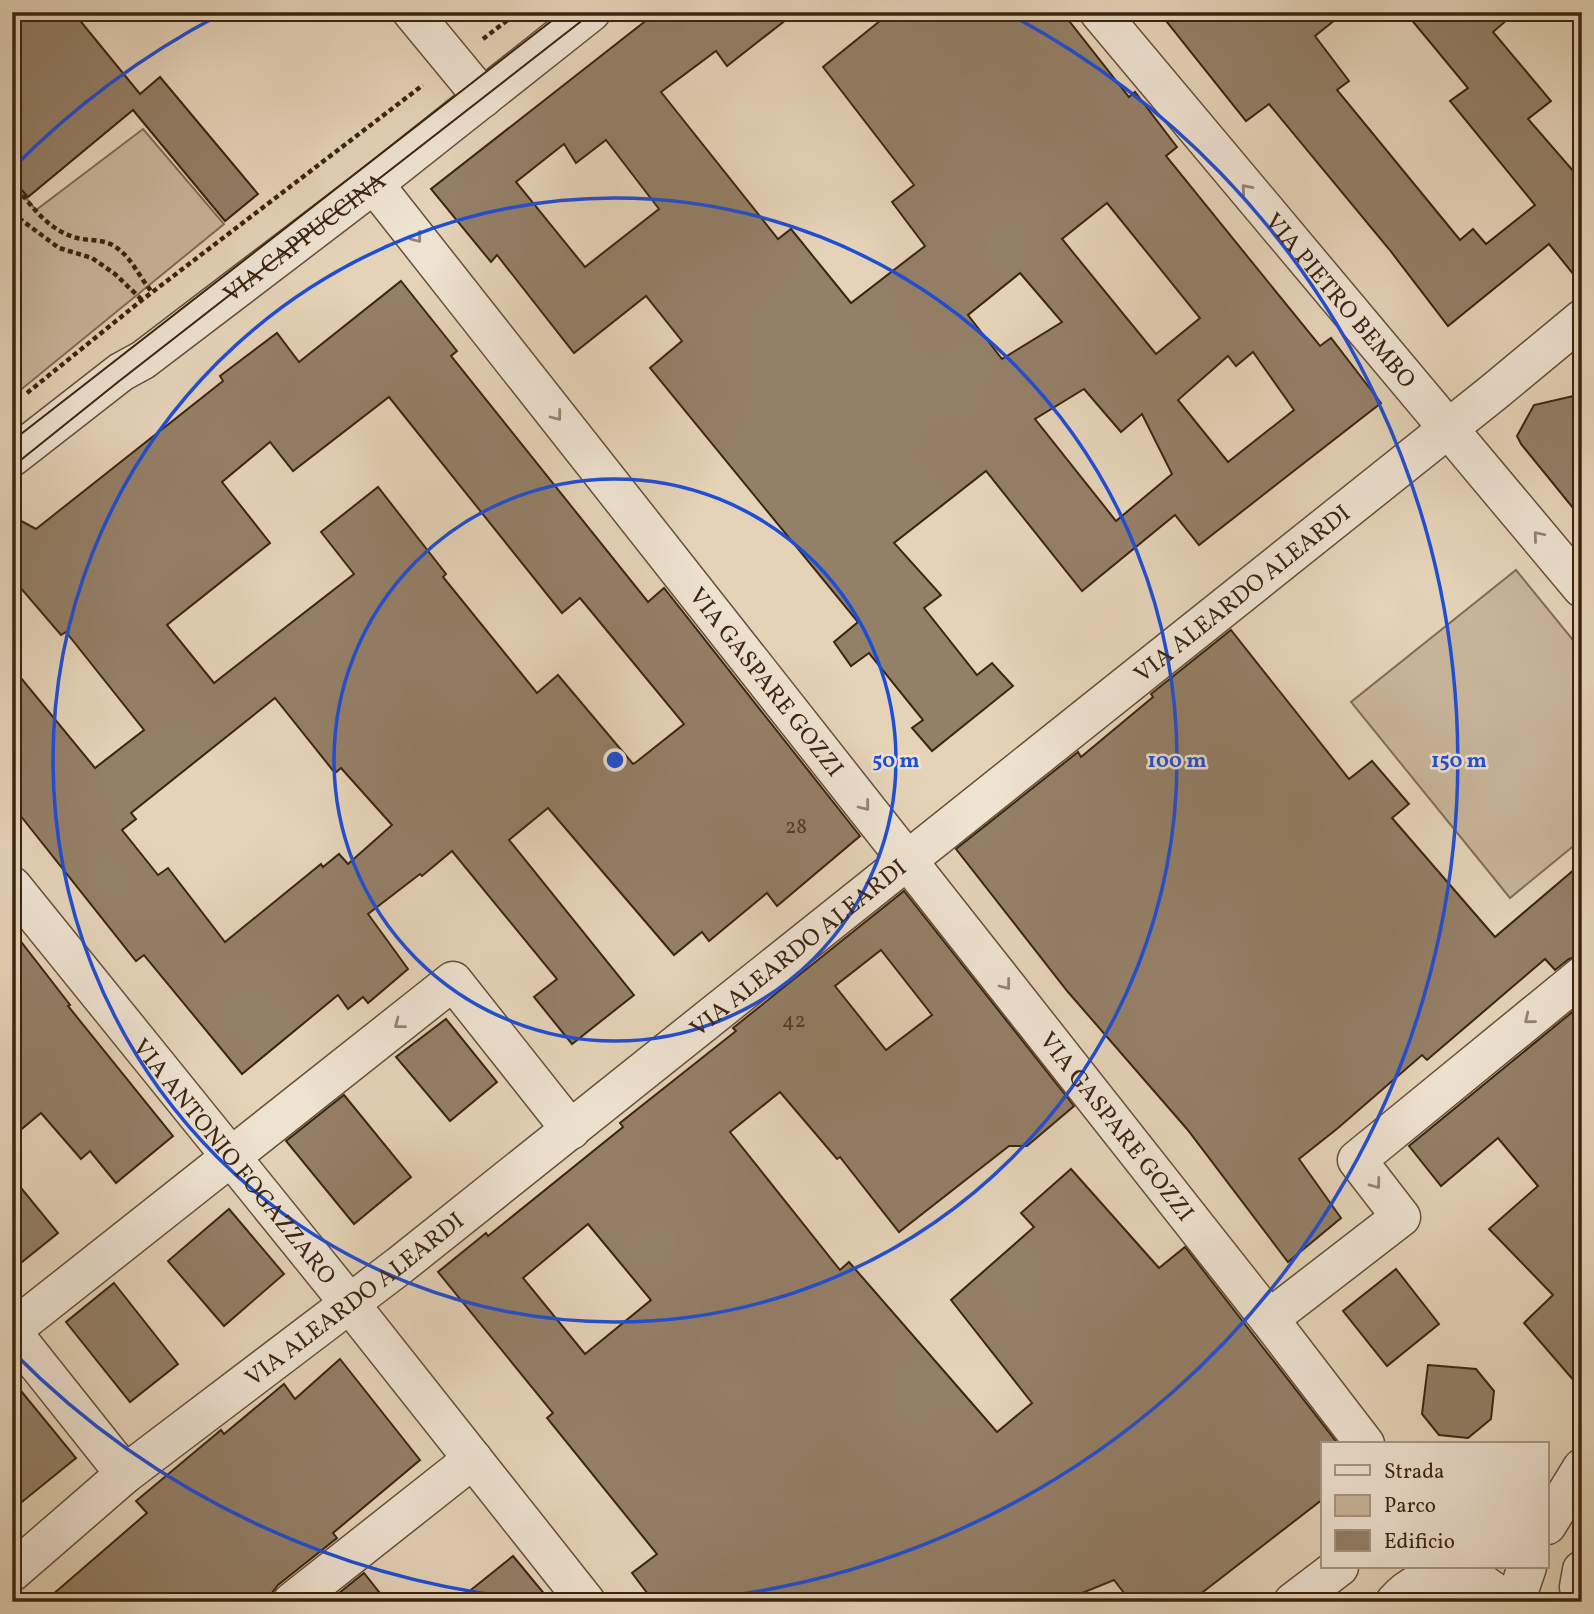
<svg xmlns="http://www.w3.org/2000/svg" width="1594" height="1614" font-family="Vollkorn,serif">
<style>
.green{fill:#c8b59b;stroke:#826d56;stroke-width:2}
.building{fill:#947f67;stroke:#3c2510;stroke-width:2;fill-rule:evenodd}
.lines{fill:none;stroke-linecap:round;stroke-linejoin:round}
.minor-casing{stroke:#66503a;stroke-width:41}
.path{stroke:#3c2510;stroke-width:4.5;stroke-dasharray:5 3.5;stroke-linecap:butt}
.minor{stroke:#eee2d1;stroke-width:38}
.tram{stroke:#3c2510;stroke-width:2}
.oneway{stroke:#958470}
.ring{fill:none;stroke:#1d4ed8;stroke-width:3.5}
.labels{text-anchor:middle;stroke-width:5;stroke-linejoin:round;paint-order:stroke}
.number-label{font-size:21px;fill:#523c26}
.street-label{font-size:24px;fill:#3c2510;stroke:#eee2d1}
.centre{fill:#1d4ed8;stroke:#eee2d1;stroke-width:3.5}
.ring-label{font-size:21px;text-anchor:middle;font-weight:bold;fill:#1d4ed8;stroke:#eee2d1;stroke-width:5;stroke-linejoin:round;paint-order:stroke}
</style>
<rect width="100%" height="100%" fill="#e5d3b8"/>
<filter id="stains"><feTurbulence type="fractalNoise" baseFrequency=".00286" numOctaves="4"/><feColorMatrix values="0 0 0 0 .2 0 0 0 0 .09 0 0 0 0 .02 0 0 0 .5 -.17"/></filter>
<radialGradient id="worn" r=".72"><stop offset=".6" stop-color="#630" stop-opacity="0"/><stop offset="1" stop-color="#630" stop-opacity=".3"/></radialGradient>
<g class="green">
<path d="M143 129 224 224 12 397V181L36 210Z"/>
<path d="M1516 570 1582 651V839L1510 898 1351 702Z"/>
</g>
<g class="building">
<path d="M12 12H73L140 94 160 77 258 194 225 221 133 110 28 197 12 179Z"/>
<path d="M657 12H796L727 66 716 51 661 92 778 239 791 229 851 303 925 246 892 202 914 185 823 67 891 12H1062L1129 97 1135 92 1177 147 1166 156 1320 346 1331 338 1381 403 1199 545 1175 515 1082 591 986 471 894 543 941 595 924 608 977 675 992 663 1013 686 932 751 912 728 923 720 869 653 851 666 834 642 858 622 650 368 682 341 646 296 574 353 497 255 491 262 431 189ZM606 140 659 209 585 267 516 182 564 144 576 163ZM1107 203 1200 318 1156 354 1062 239ZM1020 273 1062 322 1002 359 968 315ZM1253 352 1294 410 1228 462 1178 400 1228 356 1236 366ZM1084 389 1121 432 1142 414 1172 474 1116 521 1035 419Z"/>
<path d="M1159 12H1345L1315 36 1349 81 1337 90 1460 240 1473 229 1486 244 1535 205 1450 101 1468 88 1405 12H1516L1493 32 1551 101 1528 119 1582 181V285L1549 244 1448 326 1389 249 1269 104 1246 121Z"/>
<path d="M401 281 457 351 451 356 648 602 664 588 860 836 777 906 767 893 709 941 702 932 674 955 548 808 509 840 634 995 572 1044 534 997 557 979 452 851 422 876 420 874 368 914 408 969 368 1003 363 997 348 1009 338 995 242 1074 144 955 136 961 12 805V667L95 768 144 730 66 632 61 635 12 578V516L36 529 223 381 220 376 277 333 299 362ZM389 397 562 613 580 598 684 724 635 763 633 764 558 675 537 693 443 577 446 574 378 487 321 532 354 574 214 683 167 625 270 543 222 482 270 442 293 471ZM275 698 335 773 341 768 392 825 348 864 339 854 323 867 321 864 225 942 168 868 158 875 122 830 136 819 131 813Z"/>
<path d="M1582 394V519L1521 444 1517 436 1534 405Z"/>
<path d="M1231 630 1349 779 1372 761 1409 804 1392 818 1495 937 1582 863V955L1569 959 1555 970 1545 959 1427 1060 1422 1055 1338 1128 1299 1159 1341 1218 1288 1262 1187 1129 1068 992 956 849 1078 752 1081 757 1153 697 1151 694Z"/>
<path d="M904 891 1074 1106 1027 1146H1009L899 1232 840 1157 837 1159 780 1092 730 1132 840 1270 849 1262 997 1432 1032 1403 951 1300 1034 1227 1021 1213 1071 1169 1159 1268 1185 1247 1338 1444H1323V1499L1190 1602H1131L1114 1580 1060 1602H654L632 1573 657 1554 547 1418 553 1413 438 1272 486 1233 488 1236 623 1127 620 1123 736 1031 733 1028ZM881 950 932 1015 886 1050 835 986ZM588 1224 651 1300 585 1354 523 1278Z"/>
<path d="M12 930 70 1005 68 1006 173 1136 116 1183 90 1151 81 1159 41 1113 12 1137Z"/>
<path d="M1582 1004V1390L1524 1323 1553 1295 1489 1229 1538 1186 1498 1138 1441 1186 1409 1146Z"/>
<path d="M446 1019 497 1082 450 1121 396 1057Z"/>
<path d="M344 1095 411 1177 354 1224 286 1141Z"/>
<path d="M12 1177 58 1233 12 1270Z"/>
<path d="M229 1209 284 1274 224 1326 168 1261Z"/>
<path d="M1396 1269 1439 1324 1387 1366 1343 1311Z"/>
<path d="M114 1283 178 1364 130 1402 66 1322Z"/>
<path d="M340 1359 420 1460 333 1533 337 1538 278 1585 272 1593 271 1602H44L147 1513 136 1501 221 1430 224 1434 284 1384 295 1399Z"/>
<path d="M1428 1365 1476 1369 1494 1391 1491 1419 1468 1438 1439 1435 1422 1414Z"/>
<path d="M12 1380 76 1458 12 1510Z"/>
<path d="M513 1556 551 1602H456Z"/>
<path d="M364 1573 387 1602H328Z"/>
</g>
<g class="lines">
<g class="minor-casing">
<g id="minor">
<path d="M412 12 483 98"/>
<path id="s1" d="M1099 12 1582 588"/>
<path id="s2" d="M374 184 1269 1319 1365 1444"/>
<path id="s3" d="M12 457 121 372 143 360 374 184 591 12"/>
<path id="s4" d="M12 886 350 1304 586 1602"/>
<path d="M1269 1319 1401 1217 1357 1160 1582 976"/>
<path d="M12 1330 453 981 571 1130"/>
<path d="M12 1332 125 1474"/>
<path d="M1547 1525 1582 1468"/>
<path d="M1582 1570 1579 1587 1582 1591"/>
<path id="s5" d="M12 1572 125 1474 399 1266 1494 392 1582 319"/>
<path d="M292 1602 473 1459"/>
<path d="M1293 1602 1339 1567"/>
<path d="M1395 1602C1423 1569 1475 1565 1503 1602"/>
<path d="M1515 1602 1527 1567"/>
</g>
</g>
<g class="path">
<path d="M483 39 518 12"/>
<path d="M12 182C31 205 47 230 77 238 89 241 104 239 114 246 131 256 139 277 152 292"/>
<path d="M12 213 59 248 92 258 115 274 142 300"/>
<path d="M27 393 142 300 423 85"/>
</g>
<use href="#minor" class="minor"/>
<g class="tram">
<path d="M12 441 563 12"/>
<path d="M12 467 118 382 593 12"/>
</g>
</g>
<defs><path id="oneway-chevron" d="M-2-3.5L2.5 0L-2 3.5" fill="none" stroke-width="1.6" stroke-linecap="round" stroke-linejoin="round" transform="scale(1.75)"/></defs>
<g class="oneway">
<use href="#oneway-chevron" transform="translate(1246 189) rotate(-131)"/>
<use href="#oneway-chevron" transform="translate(417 238) rotate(52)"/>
<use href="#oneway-chevron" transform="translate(557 416) rotate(52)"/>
<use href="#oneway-chevron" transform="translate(1538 536) rotate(-130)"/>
<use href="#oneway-chevron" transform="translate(865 806) rotate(52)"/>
<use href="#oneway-chevron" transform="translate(1006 985) rotate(52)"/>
<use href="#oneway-chevron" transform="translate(1529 1019) rotate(141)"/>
<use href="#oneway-chevron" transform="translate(399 1024) rotate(142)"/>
<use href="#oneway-chevron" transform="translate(1376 1184) rotate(53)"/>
</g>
<g class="ring">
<circle cx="615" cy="760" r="281"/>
<circle cx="615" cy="760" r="562"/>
<path d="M549 1601A844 844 0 0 1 13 1352M13 168A844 844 0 0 1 219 15M1011 15A844 844 0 0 1 681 1601"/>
</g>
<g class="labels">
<g class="number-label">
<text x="796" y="833">28</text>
<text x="794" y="1027">42</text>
</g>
<g class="street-label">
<text dy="8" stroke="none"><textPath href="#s3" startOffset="366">VIA CAPPUCCINA</textPath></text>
<text dy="8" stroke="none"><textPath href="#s1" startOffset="376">VIA PIETRO BEMBO</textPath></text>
<text dy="8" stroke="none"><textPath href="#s5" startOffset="1572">VIA ALEARDO ALEARDI</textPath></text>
<text dy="8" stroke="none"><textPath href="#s2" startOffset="634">VIA GASPARE GOZZI</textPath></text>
<text dy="8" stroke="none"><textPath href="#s5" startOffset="1004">VIA ALEARDO ALEARDI</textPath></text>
<text dy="8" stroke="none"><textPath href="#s2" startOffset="1200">VIA GASPARE GOZZI</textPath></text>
<text dy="8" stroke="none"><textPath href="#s4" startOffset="354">VIA ANTONIO FOGAZZARO</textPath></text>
<text dy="8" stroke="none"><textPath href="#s5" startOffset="438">VIA ALEARDO ALEARDI</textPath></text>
</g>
</g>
<circle cx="615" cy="760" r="10" class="centre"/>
<g class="ring-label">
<text x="896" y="767">50 m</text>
<text x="1177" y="767">100 m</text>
<text x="1459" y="767">150 m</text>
</g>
<rect width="1594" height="1614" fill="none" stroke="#e5d3b8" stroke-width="42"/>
<rect x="14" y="14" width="1566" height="1586" fill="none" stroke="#3c2510" stroke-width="3.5"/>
<rect x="21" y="21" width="1552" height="1572" fill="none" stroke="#3c2510" stroke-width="2"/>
<rect x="1321" y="1442" width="228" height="126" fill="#eee2d1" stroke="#a79684" stroke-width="2"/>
<rect x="1335" y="1465" width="35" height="10" fill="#eee2d1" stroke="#a79684" stroke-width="2"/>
<text x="1384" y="1478" font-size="21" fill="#3c2510">Strada</text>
<rect x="1335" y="1495" width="35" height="21" fill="#c8b59b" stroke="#a79684" stroke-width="2"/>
<text x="1384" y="1512" font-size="21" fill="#3c2510">Parco</text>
<rect x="1335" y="1530" width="35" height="21" fill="#947f67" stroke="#a79684" stroke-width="2"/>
<text x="1384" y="1548" font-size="21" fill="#3c2510">Edificio</text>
<rect width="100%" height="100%" filter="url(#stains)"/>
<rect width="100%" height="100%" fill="url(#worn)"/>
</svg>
